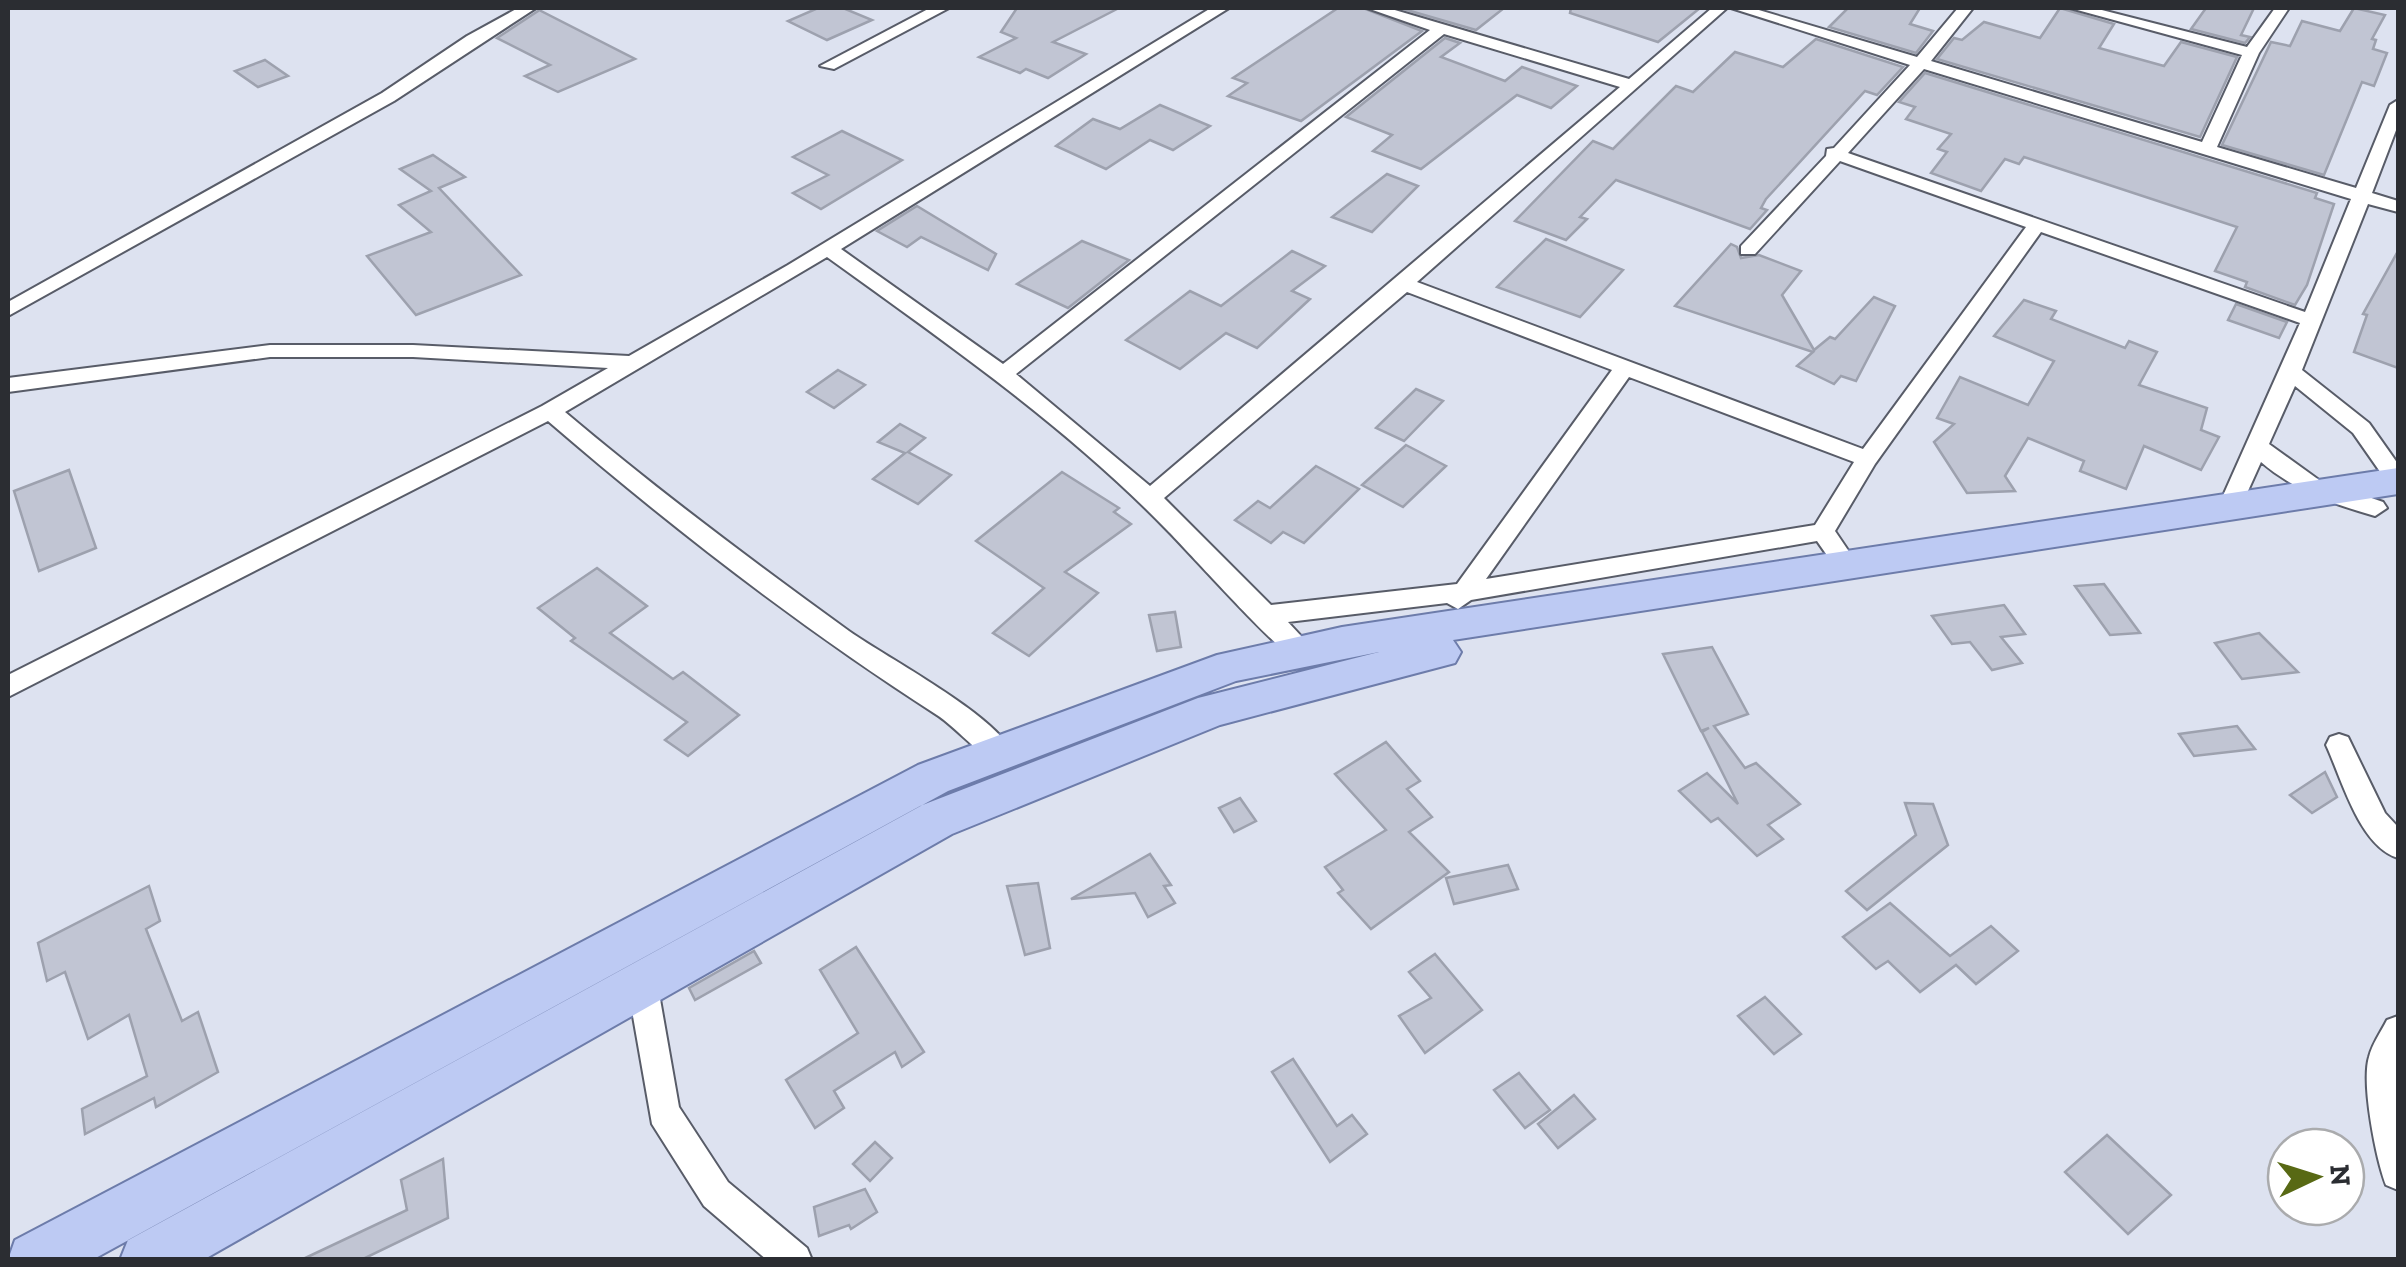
<svg xmlns="http://www.w3.org/2000/svg" width="2406" height="1267" font-family="'Zilla Slab',serif">
<style>
.building{fill:#c1c5d3;stroke:#9da1ae;stroke-width:2.5}
.lines{fill:none;stroke-linecap:round;stroke-linejoin:round}
.street-casing{stroke:#585c68;stroke-width:4}
.primary-casing{stroke:#6d7caa;stroke-width:4}
.street{fill:#fff;fill-rule:evenodd}
.primary{fill:#bdcaf3;fill-rule:evenodd}
</style>
<rect width="100%" height="100%" fill="#dde2f0"/>
<g class="building">
<path d="M818 8H843L872 20 827 40 788 21Z"/>
<path d="M1017 8H1119L1053 42 1086 54 1048 78 1026 69 1020 73 979 57 1016 38 1001 32Z"/>
<path d="M1338 8H1363L1422 31 1301 121 1228 96 1247 83 1233 78Z"/>
<path d="M1400 8H1504L1476 30Z"/>
<path d="M1571 8H1700L1658 42 1570 13Z"/>
<path d="M1848 8H1920L1910 24 1933 31 1916 53 1829 27Z"/>
<path d="M2060 8 2114 24 2099 48 2164 66 2181 42 2237 57 2200 137 1937 59 1954 38 1962 40 1984 22 2040 38Z"/>
<path d="M2206 8H2254L2241 35 2250 37 2245 43 2191 29Z"/>
<path d="M2354 8 2385 15 2372 39 2376 40 2373 49 2387 53 2374 86 2362 82 2324 175 2222 145 2271 42 2290 46 2302 21 2340 31Z"/>
<path d="M538 11 539 10 635 59 558 92 525 76 550 65 497 38Z"/>
<path d="M1445 38 1460 43 1441 57 1505 81 1522 67 1577 86 1551 108 1517 95 1421 169 1373 151 1392 135 1346 117Z"/>
<path d="M1816 39 1903 67 1877 95 1865 91 1766 199 1761 208 1767 210 1750 229 1616 180 1580 217 1587 219 1566 240 1515 221 1593 141 1613 149 1676 86 1693 92 1735 52 1783 67Z"/>
<path d="M265 60 288 76 258 87 235 71Z"/>
<path d="M1925 73 2317 193 2315 198 2334 204 2307 285 2295 305 2245 287 2247 282 2215 271 2237 227 2024 157 2019 164 2005 159 1981 191 1931 173 1947 152 1938 149 1951 134 1906 119 1915 107 1899 102Z"/>
<path d="M1160 105 1210 126 1173 150 1150 140 1106 169 1056 146 1093 119 1120 129Z"/>
<path d="M842 131 902 160 821 209 793 193 828 175 793 157Z"/>
<path d="M433 155 465 177 439 188 521 275 416 315 367 256 431 232 399 205 431 191 400 169Z"/>
<path d="M1387 174 1418 186 1372 232 1332 217Z"/>
<path d="M917 206 996 254 988 270 921 237 907 247 877 231Z"/>
<path d="M1546 239 1623 270 1580 317 1497 287Z"/>
<path d="M1082 241 1129 260 1068 308 1017 284Z"/>
<path d="M1731 244 1737 247 1741 258 1759 255 1801 271 1782 295 1814 350 1830 337 1835 339 1874 297 1895 306 1856 381 1841 376 1834 384 1797 366 1813 352 1675 306Z"/>
<path d="M1292 251 1325 266 1292 291 1310 299 1257 348 1226 333 1180 369 1126 340 1190 291 1221 306Z"/>
<path d="M2398 251V368L2354 352 2367 315 2363 314Z"/>
<path d="M2024 300 2056 311 2051 319 2125 348 2129 341 2157 352 2139 385 2207 408 2201 430 2219 437 2201 470 2144 446 2126 489 2080 471 2084 461 2028 438 2005 476 2015 491 1967 493 1934 442 1954 424 1937 418 1960 377 2028 405 2054 361 1994 336Z"/>
<path d="M2236 304 2287 322 2279 338 2228 320Z"/>
<path d="M838 370 865 385 834 408 807 392Z"/>
<path d="M1416 389 1443 401 1404 441 1376 428Z"/>
<path d="M900 424 925 438 908 452 951 475 918 504 873 479 905 453 878 442Z"/>
<path d="M1406 445 1446 466 1403 507 1362 485Z"/>
<path d="M1316 466 1359 489 1304 543 1283 532 1271 543 1235 520 1258 501 1270 508Z"/>
<path d="M69 470 96 548 39 571 14 491Z"/>
<path d="M1062 472 1119 508 1114 512 1131 524 1065 572 1098 593 1029 656 993 633 1044 588 976 541Z"/>
<path d="M597 568 647 606 610 633 673 679 683 672 739 715 688 756 665 740 687 722 571 641 575 638 538 608Z"/>
<path d="M2104 584 2140 633 2110 635 2075 586Z"/>
<path d="M2004 605 2025 634 2001 637 2022 663 1992 670 1970 642 1952 644 1932 616Z"/>
<path d="M1175 612 1181 647 1157 651 1149 615Z"/>
<path d="M2259 633 2298 672 2242 679 2215 643Z"/>
<path d="M1712 647 1748 714 1714 726 1745 768 1756 763 1800 804 1768 825 1783 839 1757 856 1718 818 1711 822 1679 791 1707 773 1738 804 1702 732 1709 728 1701 731 1663 654Z"/>
<path d="M2237 726 2255 749 2194 756 2179 734Z"/>
<path d="M1386 742 1420 781 1407 789 1432 817 1409 832 1449 872 1371 929 1338 893 1343 890 1325 867 1386 830 1335 774Z"/>
<path d="M2325 772 2337 797 2312 813 2290 795Z"/>
<path d="M1240 798 1256 821 1234 832 1219 808Z"/>
<path d="M1905 803 1933 804 1948 845 1867 910 1846 891 1916 835Z"/>
<path d="M1150 854 1171 885 1164 886 1175 903 1148 917 1135 893 1071 899Z"/>
<path d="M1508 865 1518 889 1454 904 1446 878Z"/>
<path d="M1038 883 1050 948 1025 955 1007 886Z"/>
<path d="M149 886 160 921 146 929 182 1021 198 1012 218 1072 156 1107 154 1098 85 1134 82 1109 147 1076 129 1015 88 1039 65 972 47 981 38 943Z"/>
<path d="M1890 903 1950 956 1991 926 2018 951 1976 984 1956 965 1920 992 1888 961 1876 969 1843 937Z"/>
<path d="M856 947 924 1052 902 1067 895 1052 834 1091 844 1108 815 1128 786 1080 858 1033 820 970Z"/>
<path d="M754 951 761 963 695 1000 689 988Z"/>
<path d="M1435 954 1482 1010 1425 1053 1399 1016 1431 998 1409 972Z"/>
<path d="M1765 997 1801 1034 1774 1054 1738 1016Z"/>
<path d="M1293 1059 1337 1126 1352 1115 1367 1134 1330 1162 1272 1072Z"/>
<path d="M1519 1073 1550 1110 1525 1128 1494 1090Z"/>
<path d="M1574 1095 1595 1119 1558 1148 1538 1124Z"/>
<path d="M2107 1135 2171 1195 2128 1234 2065 1172Z"/>
<path d="M875 1142 892 1158 870 1181 853 1164Z"/>
<path d="M443 1159 448 1218 361 1260H301L407 1210 401 1180Z"/>
<path d="M865 1189 877 1212 851 1229 849 1225 819 1236 814 1207Z"/>
</g>
<g class="lines">
<g class="street-casing">
<g id="street">
<path d="M518 8H536L394 101 8 316V302L382 93 467 36Z"/>
<path d="M930 8H949L834 69 820 66Z"/>
<path d="M1211 8H1229L841 249 1003 364 1430 30 1367 8H1388L1629 79 1712 8H1727L1417 282 1863 449 2026 227 1840 161 1755 254H1741V246L1826 156 1827 149 1834 148 1910 65 1731 8H1752L1917 57 1958 8H1973L1931 61 2202 142 2242 55 2070 8H2094L2247 47 2275 8H2289L2259 53 2217 147 2356 188 2390 105 2398 100V125L2372 193 2398 201V212L2368 204 2302 370 2369 423 2398 464V488L2390 486 2353 433 2295 386 2269 444 2319 480 2383 502 2387 508 2375 516C2333 504 2295 491 2261 462L2238 513H2222L2218 507 2300 323 2041 232 1875 464 1835 531 1858 565 1854 571H1838L1817 541 1471 600 1458 609 1447 603 1288 622 1315 651 1311 658C1304 660 1303 662 1296 659 1278 652 1189 552 1167 530 1066 426 945 342 827 257L565 412C656 489 752 561 849 631 889 659 994 714 1013 753L1010 761C1003 763 1002 765 995 762 984 759 952 724 937 715 800 627 671 527 548 421L8 697V675L542 406 608 368 413 357H270L8 392V378L270 345H413L629 356 788 265ZM1444 34 1620 87 1150 486 1016 374ZM1924 69 2351 199 2305 312 1848 153ZM1407 292 1612 370 1457 584 1271 605 1164 498ZM1629 377 1854 462 1815 525 1486 579Z"/>
<path d="M2339 734 2348 737 2385 813 2398 827V858C2359 846 2342 779 2326 745L2330 737Z"/>
<path d="M642 968 653 972 657 982 679 1107 728 1182 807 1248 812 1260H767L704 1206 652 1124 627 982 631 972Z"/>
<path d="M2398 1016V1190L2386 1185C2376 1159 2361 1083 2369 1057 2372 1044 2381 1032 2387 1020Z"/>
</g>
</g>
<g class="primary-casing">
<path id="primary" d="M2398 468V494L1453 640 1461 652 1455 663 1220 725 952 834 203 1260H120L128 1240 920 806 1198 698 1379 652 1236 681 948 791 92 1260H8L15 1240 918 765 1217 655 1342 627Z"/>
</g>
<use href="#street" class="street"/>
<use href="#primary" class="primary"/>
</g>
<rect width="2406" height="1267" fill="none" stroke="#2b2d32" stroke-width="20"/>
<g transform="translate(2316 1177) rotate(86)"><circle r="48" fill="#ffffff" stroke="#aaabad" stroke-width="2.5"/>
<path d="M0-8L18 38L0 25L-18 38Z" fill="#586914"/>
<text y="-15" font-size="28" font-weight="bold" text-anchor="middle" fill="#2b2d32">N</text>
</g>
</svg>
